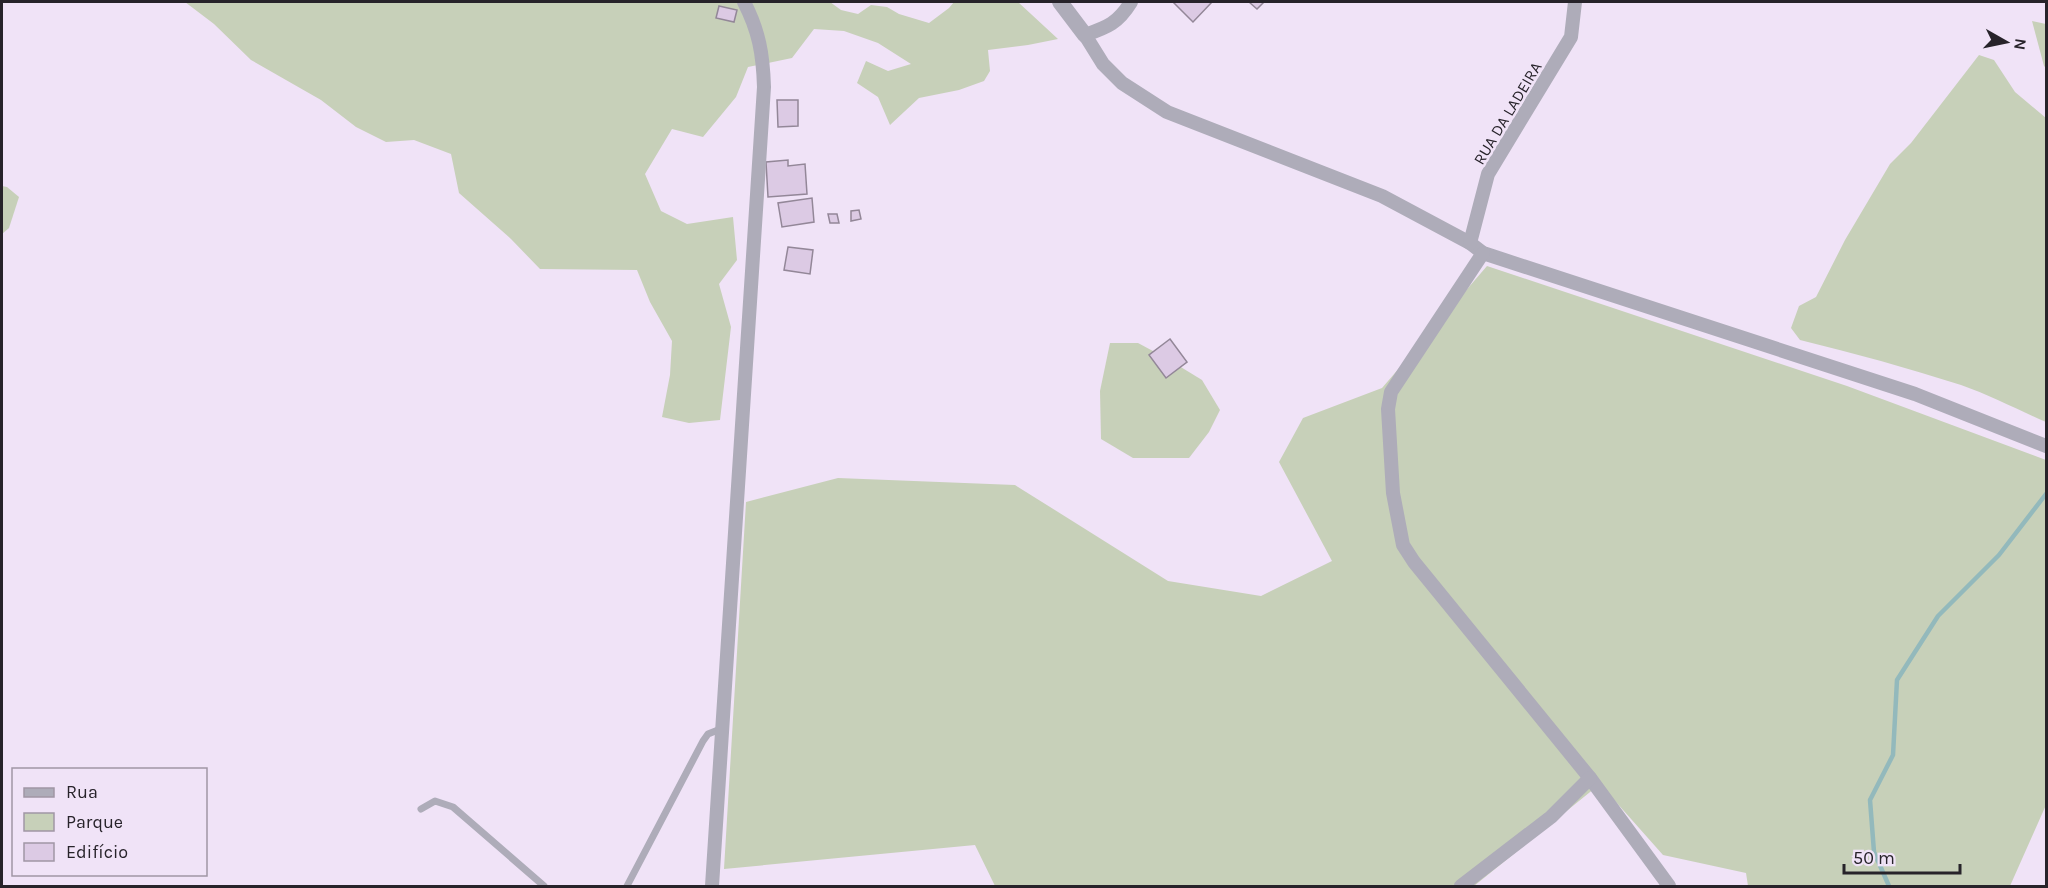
<svg xmlns="http://www.w3.org/2000/svg" width="2048" height="888" font-family="Karla,sans-serif">
<style>
.green{fill:#c7d0b9}
.lines{fill:none;stroke-linecap:round;stroke-linejoin:round}
.stream{stroke:#93b9bc;stroke-width:4.5}
.building{fill:#dccae4;stroke:#938798;stroke-width:1.5}
.service{stroke:#aeacb9;stroke-width:7}
.minor{stroke:#aeacb9;stroke-width:14}
.tertiary{stroke:#aeacb9;stroke-width:16}
.labels{text-anchor:middle;stroke-width:5;stroke-linejoin:round;paint-order:stroke}
.street-label{font-size:16px;fill:#27232a;stroke:#f0e3f7}
</style>
<rect width="100%" height="100%" fill="#f0e3f7"/>
<g class="green">
<path d="M185 2H830L841 10 858 14 871 5 887 7 899 14 929 23 949 8 954 2H1018L1058 39 1028 45 988 50 990 71 984 81 959 90 919 98 890 125 878 97 857 83 866 61 888 71 911 64 878 43 844 31 814 29 792 58 748 67 736 97 703 137 672 129 645 174 661 211 687 224 733 217 737 260 719 284 731 327 720 420 689 423 662 417 670 375 672 341 650 302 637 270 540 269 511 239 459 193 451 154 414 140 386 142 356 127 321 100 251 60 214 24Z"/>
<path d="M2032 21 2046 24V68L2044 66Z"/>
<path d="M1979 55 1994 60 2015 92 2046 118V422C2018 410 1990 395 1961 385 1908 368 1854 353 1800 340L1791 328 1799 306 1816 297 1845 240 1890 164 1911 143Z"/>
<path d="M2 186 7 187 19 197 9 228 2 234Z"/>
<path d="M1487 266 1847 386 2046 460V805L2010 886H1748L1746 873 1663 855 1600 784 1474 886H995L975 845 724 869 746 502 838 478 1015 485 1168 581 1261 596 1332 561 1279 462 1303 418 1382 388Z"/>
<path d="M1110 343H1138L1166 358 1202 380 1220 410 1209 432 1189 458H1133L1101 439 1100 391Z"/>
</g>
<g class="lines">
<path class="stream" d="M1889 886 1874 852 1870 800 1893 755 1897 680 1938 616 1999 555 2046 494"/>
</g>
<g class="building">
<path d="M1173 2H1212L1193 22Z"/>
<path d="M1249 2H1264L1257 9Z"/>
<path d="M719 6 737 10 734 22 716 18Z"/>
<path d="M777 100H798V126L778 127Z"/>
<path d="M788 160V166L805 164 807 194 768 197 766 162Z"/>
<path d="M812 198 814 222 782 227 778 203Z"/>
<path d="M859 210 861 219 851 221V211Z"/>
<path d="M828 214H837L839 223H830Z"/>
<path d="M788 247 813 250 810 274 784 270Z"/>
<path d="M1170 339 1187 362 1166 378 1149 355Z"/>
</g>
<g class="lines">
<g class="service">
<path d="M421 809 435 801 453 807 544 886"/>
<path d="M627 886 703 741 708 734 723 728"/>
</g>
<g class="minor">
<path d="M1131 2C1118 23 1108 27 1085 35L1103 64 1122 83 1167 112 1382 196 1470 243 1483 253 1915 394 2046 446"/>
<path d="M1470 243 1488 174 1571 37 1575 2"/>
<path d="M1483 253 1391 392 1388 409 1393 493 1403 545 1414 562 1590 778 1669 886"/>
<path d="M712 886 764 87C763 54 759 31 744 2"/>
<path d="M1461 886 1551 817 1590 778"/>
</g>
<path class="tertiary" d="M1060 2 1085 35"/>
</g>
<g class="labels">
<g class="street-label">
<text transform="translate(1507 113) rotate(-59)" y="6">RUA DA LADEIRA</text>
</g>
</g>
<rect width="2048" height="888" fill="none" stroke="#27232a" stroke-width="6"/>
<rect x="12" y="768" width="195" height="108" fill="#f0e3f7" stroke="#a096a5" stroke-width="1.5"/>
<rect x="24" y="788" width="30" height="9" fill="#aeacb9" stroke="#a096a5" stroke-width="1.5"/>
<text x="66" y="798" font-size="18" fill="#27232a">Rua</text>
<rect x="24" y="813" width="30" height="18" fill="#c7d0b9" stroke="#a096a5" stroke-width="1.5"/>
<text x="66" y="828" font-size="18" fill="#27232a">Parque</text>
<rect x="24" y="843" width="30" height="18" fill="#dccae4" stroke="#a096a5" stroke-width="1.5"/>
<text x="66" y="858" font-size="18" fill="#27232a">Edifício</text>
<g transform="translate(2006 42) rotate(99)" stroke="#f0e3f7" stroke-width="4.5" paint-order="stroke">
<path d="M0-4.5L10 22L0 15L-10 22Z" fill="#27232a"/>
<text y="-9" font-size="16" font-weight="bold" text-anchor="middle" fill="#27232a">N</text>
</g>
<path d="M1844 864v9h116v-9" fill="none" stroke="#27232a" stroke-width="3"/>
<text x="1853" y="864" font-size="18" fill="#27232a" stroke="#f0e3f7" stroke-width="4.5" paint-order="stroke">50 m</text>
</svg>
